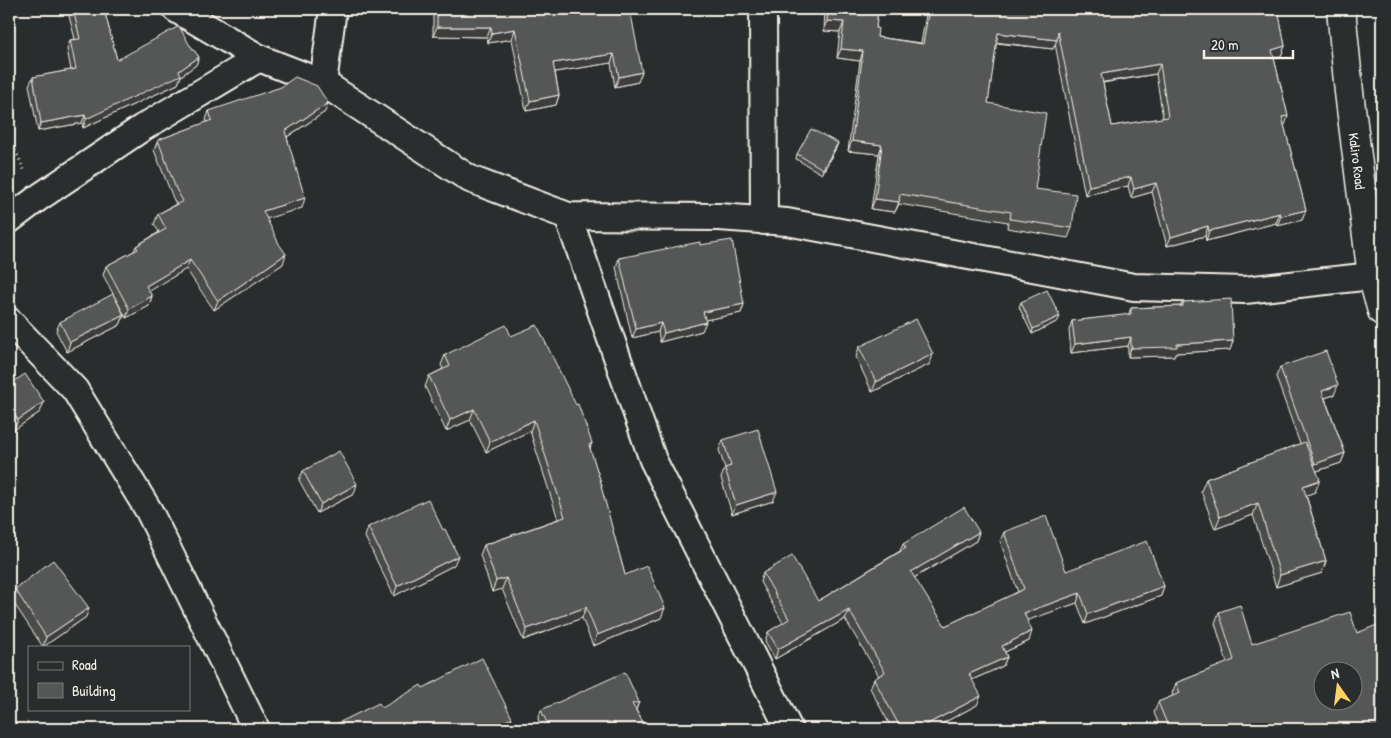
<svg xmlns="http://www.w3.org/2000/svg" width="1391" height="738" font-family="'Patrick Hand',sans-serif">
<style>
.lines{fill:none;stroke-linecap:round;stroke-linejoin:round}
.street-casing{stroke:#f4f1e8;stroke-width:30}
.secondary-casing{stroke:#f4f1e8;stroke-width:31}
.path{stroke:#f4f1e8;stroke-width:3;stroke-dasharray:1 4;stroke-linecap:butt}
.street{stroke:#2a2d2e;stroke-width:26}
.secondary{stroke:#2a2d2e;stroke-width:28}
.wall{fill:#494b4a;stroke:#f4f1e8;fill-rule:evenodd}
.shaded-wall{fill:#3c3d3c;stroke:#f4f1e8}
.building{fill:#555756;stroke:#f4f1e8;fill-rule:evenodd}
.labels{text-anchor:middle;stroke-width:4;stroke-linejoin:round;paint-order:stroke}
.street-label{font-size:14px;fill:#f4f1e8;stroke:#2a2d2e}
</style>
<rect width="100%" height="100%" fill="#2a2d2e"/>
<filter id="ink" filterUnits="userSpaceOnUse"><feTurbulence type="fractalNoise" baseFrequency=".02" numOctaves="2"/><feDisplacementMap in="SourceGraphic" scale="10" xChannelSelector="R" yChannelSelector="G"/><feConvolveMatrix kernelMatrix="1 2 1 2 8 2 1 2 1" color-interpolation-filters="sRGB"/></filter>
<g filter="url(#ink)">
<g class="lines">
<g class="street-casing">
<g id="street">
<path d="M176 9 259 58 323 83 470 179 568 216 719 217 787 222 1134 287 1245 290 1372 276"/>
<path d="M763 9 764 221"/>
<path d="M323 83 333 9"/>
<path d="M568 216 653 460 789 729"/>
<path d="M9 220 38 198 142 128 259 58"/>
<path d="M9 321 75 390 149 511 256 729"/>
</g>
</g>
<g class="secondary-casing">
<path id="secondary" d="M1341 9 1349 92 1372 276 1382 311"/>
</g>
<g class="path">
<path d="M9 30 12 9"/>
<path d="M9 56 15 102 14 147 25 172"/>
</g>
<use href="#street" class="street"/>
<use href="#secondary" class="secondary"/>
</g>
<g class="wall">
<path d="M72 9H104L117 60 189 44 199 57 196 65 181 76 178 84 83 128 82 123 38 131 29 85 33 77 71 70 67 49 70 40 75 39 69 16Z"/>
<path d="M433 9H630L638 82 615 87 611 63 555 72 559 95 556 105 526 111 512 39 488 43 487 37 433 36Z"/>
<path d="M825 9H878L876 28 877 37 921 43 927 9H1278L1285 46 1281 56 1274 58 1288 116 1284 125 1306 210 1302 220 1277 226 1276 223 1206 241 1205 236 1167 246 1152 192 1131 198 1128 186 1085 195 1055 44 1053 49 996 43 988 103 1035 189 1072 228 1068 238 1007 228 1008 222 899 204 895 212 871 209 879 154 848 151 860 61 837 58 840 32 824 31ZM1156 74 1163 118 1112 126 1103 83Z"/>
<path d="M209 111 325 112 287 137 302 208 266 218 283 264 214 310 186 269 149 291 152 296 149 306 126 318 103 275 106 266 134 251 136 246 159 232 154 224 158 214 176 204 173 198 154 150 158 140 207 122 206 120Z"/>
<path d="M838 143 836 148 822 174 796 159 797 154Z"/>
<path d="M700 245 744 304 741 313 705 320 702 331 660 342 658 332 632 338 616 267 619 258Z"/>
<path d="M1021 302 1058 321 1032 334 1019 307Z"/>
<path d="M1183 302 1233 341 1230 350 1175 353 1174 356 1128 357V346L1071 353 1069 330 1072 321 1128 315 1131 308 1181 306Z"/>
<path d="M124 315 120 325 67 352 56 331 60 322Z"/>
<path d="M511 336 592 443 590 449 602 486 601 488 625 575 661 618 593 646 582 618 523 640 502 589 492 592 480 555 484 545 558 519 530 431 486 452 470 420 446 431 425 387 429 376 443 369 441 365 445 355Z"/>
<path d="M859 347 930 364 872 392 856 357Z"/>
<path d="M1280 367 1334 395 1325 398 1345 453 1341 463 1317 471 1315 492 1306 495 1326 561 1322 573 1276 587 1253 515 1215 529 1201 491 1206 479 1300 444 1276 377Z"/>
<path d="M9 385 44 402 40 412 14 430 9 421Z"/>
<path d="M723 440 773 501 732 514 721 478 725 468 719 450Z"/>
<path d="M303 471 354 494 317 513 299 480Z"/>
<path d="M368 527 454 565 394 596 365 537Z"/>
<path d="M979 532 976 541 914 578 945 626 1018 592 1000 541 1004 532 1066 571 1164 586 1161 596 1085 624 1077 603 1027 620 1029 641 1005 652 1007 657 1003 666 972 680 977 705 932 729H892L870 688 874 679 879 676 845 619 775 659 765 641 768 632 783 623 760 582 763 573 818 601 900 551 903 544Z"/>
<path d="M15 589 86 617 43 647 11 599Z"/>
<path d="M1219 612 1252 644 1357 633 1382 729H1161L1154 713 1158 702 1173 696 1172 694 1176 683 1227 663 1215 623Z"/>
<path d="M639 702 636 710 647 729H542L538 719 541 710Z"/>
</g>
<g class="shaded-wall">
<path d="M712 9H748L747 12Z"/>
<path d="M827 21 844 22 840 32 824 31Z"/>
<path d="M437 27H491L487 37 433 36Z"/>
<path d="M515 29 512 39 488 43 492 33Z"/>
<path d="M998 33 1057 40 1053 49 994 42Z"/>
<path d="M1285 46 1281 56 1268 59 1272 50Z"/>
<path d="M841 49 863 51 860 61 837 58Z"/>
<path d="M614 54 611 63 549 73 553 63Z"/>
<path d="M199 57 196 65 181 76 178 84 83 128 86 119 179 71Z"/>
<path d="M1160 64 1156 74 1098 83 1101 74Z"/>
<path d="M642 72 638 82 615 87 619 77Z"/>
<path d="M559 95 556 105 526 111 530 101Z"/>
<path d="M328 103 325 112 282 140 285 131Z"/>
<path d="M85 115 82 123 38 131 41 123Z"/>
<path d="M1288 116 1285 125 1278 127 1282 117Z"/>
<path d="M852 141 882 145 879 154 848 151Z"/>
<path d="M838 143 836 148 822 174 823 169Z"/>
<path d="M1131 177 1128 186 1085 195 1089 186Z"/>
<path d="M1156 183 1152 192 1131 198 1134 189Z"/>
<path d="M305 198 302 208 259 221 263 211Z"/>
<path d="M875 199 899 202 895 212 871 209Z"/>
<path d="M1306 210 1302 220 1277 226 1281 216Z"/>
<path d="M1280 213 1276 223 1206 241 1209 231Z"/>
<path d="M1208 226 1205 236 1167 246 1171 237Z"/>
<path d="M286 254 283 264 214 310 218 301Z"/>
<path d="M190 260 186 269 143 295 146 286Z"/>
<path d="M152 296 149 306 126 318 129 309Z"/>
<path d="M744 304 741 313 700 321 703 312Z"/>
<path d="M124 315 120 325 67 352 70 342Z"/>
<path d="M1060 316 1058 321 1032 334 1033 329Z"/>
<path d="M706 322 702 331 660 342 664 333Z"/>
<path d="M661 323 658 332 632 338 636 329Z"/>
<path d="M1131 337 1128 346 1071 353 1075 344Z"/>
<path d="M1233 341 1230 350 1175 353 1174 356 1128 357 1131 348 1177 344Z"/>
<path d="M933 354 930 364 872 392 876 382Z"/>
<path d="M1338 385 1334 395 1318 400 1322 391Z"/>
<path d="M44 402 40 412 14 430 18 420Z"/>
<path d="M474 409 470 420 446 431 450 420Z"/>
<path d="M534 420 530 431 486 452 490 442Z"/>
<path d="M1345 453 1341 463 1311 473 1315 464Z"/>
<path d="M1320 480 1315 492 1299 498 1303 486Z"/>
<path d="M357 484 354 494 317 513 321 504Z"/>
<path d="M777 492 773 501 732 514 736 505Z"/>
<path d="M1258 503 1253 515 1215 529 1220 517Z"/>
<path d="M979 532 976 541 907 582 911 572Z"/>
<path d="M458 556 454 565 394 596 397 586Z"/>
<path d="M1326 561 1322 573 1276 587 1280 575Z"/>
<path d="M506 578 502 589 492 592 496 581Z"/>
<path d="M1164 586 1161 596 1085 624 1088 614Z"/>
<path d="M1080 593 1077 603 1020 623 1024 613Z"/>
<path d="M586 607 582 618 523 640 527 629Z"/>
<path d="M89 608 86 617 43 647 46 637Z"/>
<path d="M665 608 661 618 593 646 597 635Z"/>
<path d="M849 610 845 619 775 659 778 649Z"/>
<path d="M1032 631 1029 641 998 655 1002 646Z"/>
<path d="M1007 657 1003 666 965 683 969 674Z"/>
<path d="M981 696 977 705 932 729H918Z"/>
<path d="M639 702 635 711 632 704Z"/>
<path d="M512 718 508 728 506 729H489Z"/>
</g>
<g class="building">
<path d="M73 9H104L117 60 179 26 189 44 199 57 179 71 181 75 86 119 85 115 41 123 33 77 76 69 70 40 80 39Z"/>
<path d="M437 9H630L642 72 619 77 614 54 553 63 559 95 530 101 515 29 492 33 491 27H437Z"/>
<path d="M828 9H878L876 28H878L877 37 923 44 929 9H1278L1285 46 1272 50 1288 116 1282 117 1306 210 1281 216 1280 213 1209 231 1208 226 1171 237 1156 183 1134 189 1131 177 1089 186 1058 31 1057 40 998 33 988 103 1046 113 1035 189 1076 194 1072 228 1010 219 1011 212 900 194 899 202 875 199 882 145 852 141 863 51 841 49 844 22 827 21ZM1160 64 1168 117 1112 126 1101 74Z"/>
<path d="M295 77 317 86 328 103 285 131 305 198 263 211 279 244 286 254 218 301 190 260 146 286 152 296 129 309 106 266 138 249 136 246 166 229 158 214 183 201 176 189 158 140 212 120 209 111 281 87Z"/>
<path d="M811 129 838 143 823 169 797 154Z"/>
<path d="M732 240 744 304 703 312 706 322 664 333 661 323 636 329 619 258 700 242V245Z"/>
<path d="M1047 290 1060 316 1033 329 1021 302Z"/>
<path d="M113 294 124 315 70 342 60 322Z"/>
<path d="M1231 299 1233 341 1177 344V347L1131 348V337L1075 344 1072 321 1131 314V308L1183 306V302Z"/>
<path d="M916 319 933 354 876 382 859 347Z"/>
<path d="M506 325 511 336 537 325 576 405 578 404 592 443 589 445 602 486H601L625 575 647 566 665 608 597 635 586 607 527 629 506 578 496 581 484 545 565 517 534 420 490 442 474 409 450 420 429 376 450 366 445 355Z"/>
<path d="M1326 351 1338 385 1322 391 1345 453 1315 464 1280 367Z"/>
<path d="M25 374 44 402 18 420 9 406V385Z"/>
<path d="M758 429 777 492 736 505 725 468 731 466 723 440Z"/>
<path d="M1305 442 1320 480 1303 486 1326 561 1280 575 1258 503 1220 517 1206 479Z"/>
<path d="M339 451 357 484 321 504 303 471Z"/>
<path d="M428 499 443 530 445 529 458 556 397 586 368 527Z"/>
<path d="M964 507 979 532 911 572 945 626 1024 589 1004 532 1046 516 1066 571 1147 541 1164 586 1088 614 1080 593 1024 613 1032 631 1002 646 1007 657 969 674 981 696 918 729H901L874 679 885 672 849 610 778 649 768 632 789 619 763 573 792 556 818 601 906 548 903 544Z"/>
<path d="M53 560 89 608 46 637 15 589Z"/>
<path d="M1240 605 1252 644 1350 612 1357 633 1382 623V729H1169L1158 702 1180 693 1176 683 1234 660 1219 612ZM1324 670H1354V700H1324Z"/>
<path d="M482 658 512 718 489 729H334L332 726 379 703 382 708 421 685 423 688Z"/>
<path d="M625 672 639 702 632 704 647 729H550L541 710Z"/>
</g>
</g>
<g class="labels">
<g class="street-label">
<text transform="translate(1357 161) rotate(83)" y="5">Kaliro Road</text>
</g>
</g>
<rect width="1391" height="738" fill="none" stroke="#2a2d2e" stroke-width="30"/>
<rect x="15" y="15" width="1361" height="708" fill="none" stroke="#f4f1e8" stroke-width="2" filter="url(#ink)"/>
<rect x="28" y="646" width="162" height="65" fill="#2a2d2e" stroke="#7b7b78"/>
<rect x="38" y="662" width="25" height="8" fill="#2a2d2e" stroke="#7b7b78"/>
<text x="72" y="670" font-size="15" fill="#f4f1e8">Road</text>
<rect x="38" y="683" width="25" height="15" fill="#555756" stroke="#7b7b78"/>
<text x="72" y="696" font-size="15" fill="#f4f1e8">Building</text>
<g transform="translate(1338 686) rotate(346)"><circle r="24" fill="#2a2d2e" stroke="#7b7b78"/>
<path d="M0-4L9 19L0 12L-9 19Z" fill="#ffd166"/>
<text y="-8" font-size="14" font-weight="bold" text-anchor="middle" fill="#f4f1e8">N</text>
</g>
<path d="M1204 50v8h89v-8" fill="none" stroke="#f4f1e8" stroke-width="2.5"/>
<text x="1211" y="50" font-size="15" fill="#f4f1e8" stroke="#2a2d2e" stroke-width="4" paint-order="stroke">20 m</text>
</svg>
